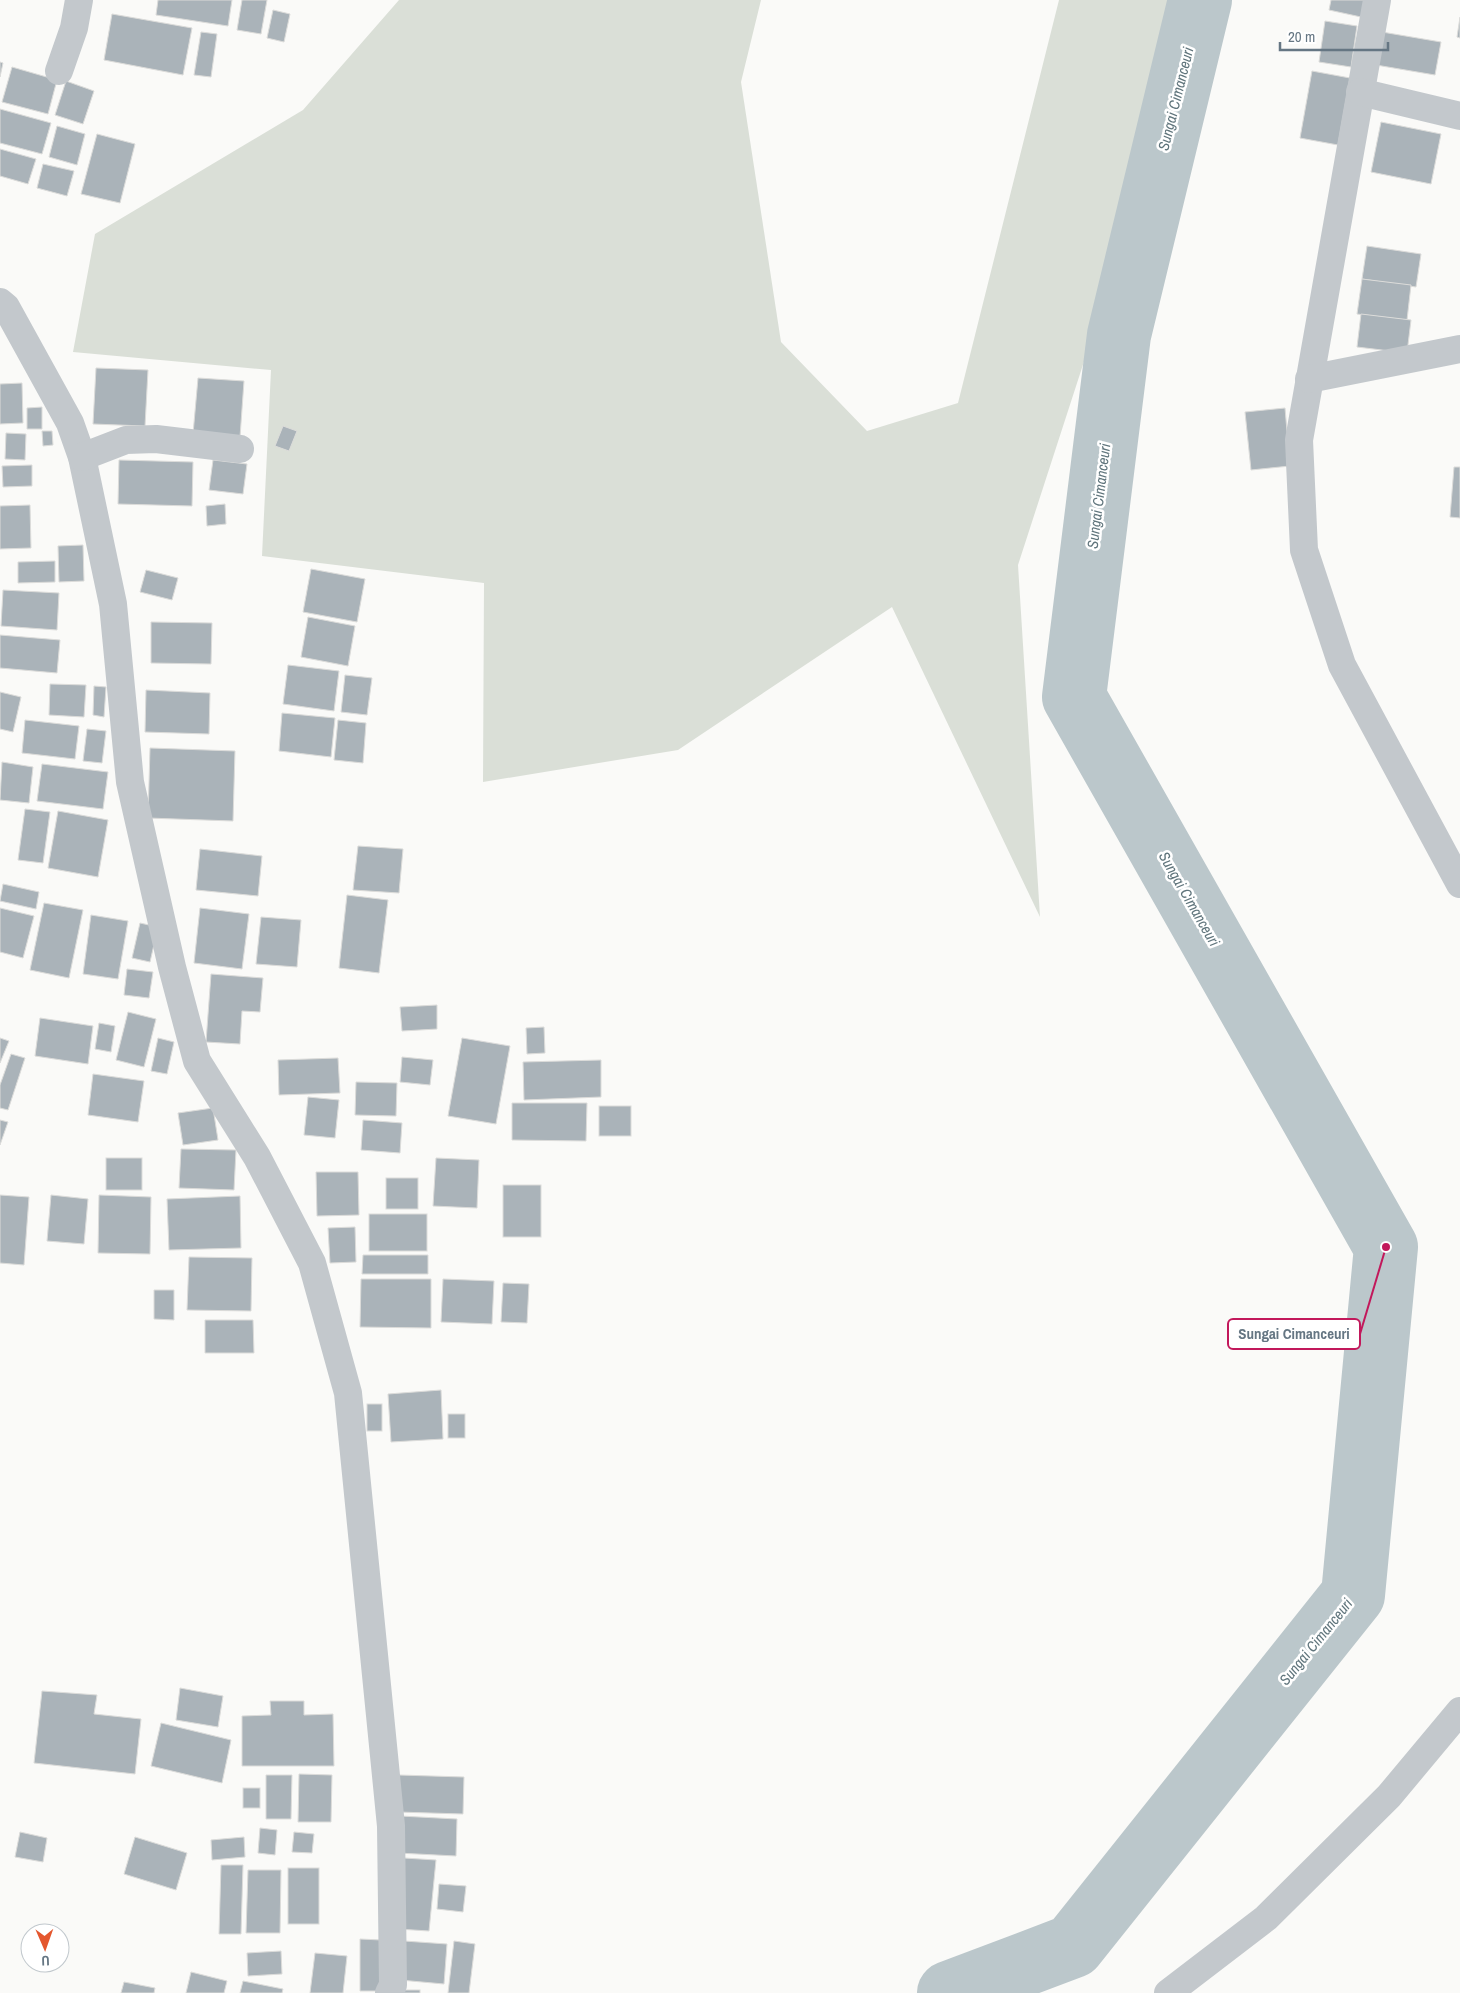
<svg xmlns="http://www.w3.org/2000/svg" width="1460" height="1993" font-family="'Archivo Narrow',sans-serif">
<style>
.green{fill:#dadfd7}
.lines{fill:none;stroke-linecap:round;stroke-linejoin:round}
.river{stroke:#bbc7cb;stroke-width:64}
.building{fill:#aab3b9;stroke:#dcdcda}
.minor{stroke:#c3c8cc;stroke-width:28}
.labels{text-anchor:middle;stroke-width:5;stroke-linejoin:round;paint-order:stroke}
.water-label{font-size:15px;font-style:italic;fill:#60757c;stroke:#fff}
.leader{fill:none;stroke:#c2185b;stroke-width:2}
.callout-dot{fill:#c2185b;stroke:#fff;stroke-width:2}
.callout{fill:#fff;stroke:#c2185b;stroke-width:2}
.callout-label{font-size:15px;text-anchor:middle;font-weight:bold;fill:#657683}
</style>
<rect width="100%" height="100%" fill="#fafaf8"/>
<path class="green" d="M399 0H761L741 82 781 342 867 431 958 403 1059 0H1169L1164 115 1018 565 1040 917 892 607 678 750 483 782 484 583 262 556 271 370 73 352 95 234 303 110Z"/>
<g class="lines">
<path class="river" d="M949 1993 1073 1946 1353 1595 1386 1247 1074 697 1119 335 1200 0"/>
</g>
<g class="building">
<path d="M158 0H232L228 26 156 15Z"/>
<path d="M242 0H267L261 34 237 30Z"/>
<path d="M1331 0H1365L1361 17 1329 10Z"/>
<path d="M273 10 290 14 284 42 267 38Z"/>
<path d="M112 14 192 28 183 75 104 60Z"/>
<path d="M1460 17V38L1457 37Z"/>
<path d="M1325 21 1357 26 1351 67 1319 62Z"/>
<path d="M201 32 217 34 211 77 194 75Z"/>
<path d="M1382 32 1441 42 1435 75 1376 65Z"/>
<path d="M0 62 3 63 0 77Z"/>
<path d="M12 67 57 80 48 114 2 102Z"/>
<path d="M1312 71 1350 78 1338 145 1300 138Z"/>
<path d="M66 81 94 91 83 124 55 115Z"/>
<path d="M0 109 51 123 42 154 0 143Z"/>
<path d="M1381 122 1441 134 1431 184 1371 172Z"/>
<path d="M57 126 85 134 77 165 49 157Z"/>
<path d="M97 134 135 144 120 203 81 194Z"/>
<path d="M0 149 36 159 28 184 0 176Z"/>
<path d="M43 164 74 171 67 196 37 188Z"/>
<path d="M1367 246 1421 254 1416 287 1362 279Z"/>
<path d="M1362 279 1411 285 1407 320 1357 314Z"/>
<path d="M1361 314 1411 320 1407 353 1357 347Z"/>
<path d="M96 368 148 370 145 426 93 424Z"/>
<path d="M198 378 244 381 240 437 193 434Z"/>
<path d="M22 383 23 423 0 424V384Z"/>
<path d="M42 407V429H27V408Z"/>
<path d="M1285 408 1290 466 1251 470 1245 412Z"/>
<path d="M283 426 297 431 289 451 275 446Z"/>
<path d="M42 431H52L53 445 43 446Z"/>
<path d="M6 433 26 434 25 460 5 459Z"/>
<path d="M119 460 193 462 192 506 118 504Z"/>
<path d="M213 460 247 464 243 494 209 490Z"/>
<path d="M32 465V486L3 487 2 466Z"/>
<path d="M1454 467H1460V518L1450 517Z"/>
<path d="M225 504 226 524 207 526 206 506Z"/>
<path d="M30 505 31 548 0 549V506Z"/>
<path d="M83 545 84 581 59 582 58 546Z"/>
<path d="M55 561V582L18 583V562Z"/>
<path d="M311 569 365 579 357 622 303 612Z"/>
<path d="M146 570 178 578 172 600 140 592Z"/>
<path d="M3 590 59 593 57 630 1 626Z"/>
<path d="M308 617 355 626 348 666 301 657Z"/>
<path d="M151 622 212 623 211 664 151 663Z"/>
<path d="M0 635 60 640 57 673 0 668Z"/>
<path d="M288 665 339 671 334 711 283 704Z"/>
<path d="M345 675 372 678 367 715 341 712Z"/>
<path d="M50 684 86 685 84 717 49 715Z"/>
<path d="M94 686 106 687 104 717 93 715Z"/>
<path d="M146 690 210 693 209 734 145 732Z"/>
<path d="M0 692 21 697 13 732 0 729Z"/>
<path d="M282 713 335 718 331 757 279 751Z"/>
<path d="M25 720 79 726 75 759 22 753Z"/>
<path d="M338 720 366 723 363 763 334 760Z"/>
<path d="M87 729 106 731 102 763 83 761Z"/>
<path d="M150 748 235 751 233 821 148 818Z"/>
<path d="M2 762 33 767 29 803 0 800Z"/>
<path d="M42 764 108 772 103 809 37 801Z"/>
<path d="M25 809 50 812 43 863 18 860Z"/>
<path d="M58 811 108 820 98 877 48 868Z"/>
<path d="M358 846 403 849 399 893 353 890Z"/>
<path d="M200 849 262 856 258 896 196 890Z"/>
<path d="M3 884 39 892 36 909 0 901Z"/>
<path d="M347 895 388 900 379 973 339 968Z"/>
<path d="M44 903 83 910 69 978 30 970Z"/>
<path d="M0 908 34 916 23 958 0 952Z"/>
<path d="M200 908 249 914 242 969 194 963Z"/>
<path d="M91 915 128 921 118 979 83 974Z"/>
<path d="M261 917 301 920 297 967 256 964Z"/>
<path d="M140 923 158 927 150 962 132 958Z"/>
<path d="M127 969 153 972 149 998 124 995Z"/>
<path d="M211 974 263 978 260 1012 242 1011 240 1044 206 1042Z"/>
<path d="M437 1005V1029L402 1031 400 1007Z"/>
<path d="M128 1012 156 1019 144 1067 116 1060Z"/>
<path d="M40 1018 93 1026 88 1064 35 1056Z"/>
<path d="M99 1023 115 1026 111 1052 95 1049Z"/>
<path d="M544 1027 545 1053 527 1054 526 1028Z"/>
<path d="M0 1038 9 1041 0 1063Z"/>
<path d="M158 1038 174 1042 167 1074 151 1071Z"/>
<path d="M462 1038 510 1046 496 1124 448 1116Z"/>
<path d="M11 1054 25 1058 8 1110 0 1108V1085Z"/>
<path d="M402 1057 433 1060 430 1085 400 1082Z"/>
<path d="M338 1058 340 1093 279 1095 278 1060Z"/>
<path d="M601 1060V1097L524 1100 523 1062Z"/>
<path d="M93 1074 144 1081 138 1122 88 1115Z"/>
<path d="M356 1082 397 1083 396 1116 355 1115Z"/>
<path d="M308 1097 339 1100 335 1138 304 1135Z"/>
<path d="M512 1103H587L586 1141 512 1140Z"/>
<rect x="599" y="1106" width="32" height="30"/>
<path d="M213 1108 218 1140 183 1145 178 1113Z"/>
<path d="M0 1120 8 1122 0 1145Z"/>
<path d="M363 1120 402 1123 400 1153 361 1150Z"/>
<path d="M181 1149 236 1150 234 1190 179 1188Z"/>
<rect x="106" y="1158" width="36" height="32"/>
<path d="M436 1158 479 1160 477 1208 433 1206Z"/>
<path d="M316 1172H358L359 1215 317 1216Z"/>
<rect x="386" y="1178" width="32" height="31"/>
<rect x="503" y="1185" width="38" height="52"/>
<path d="M0 1195 29 1197 24 1265 0 1263Z"/>
<path d="M51 1195 88 1199 84 1244 47 1241Z"/>
<path d="M99 1195 151 1197 150 1254 98 1253Z"/>
<path d="M240 1196 241 1248 169 1250 167 1199Z"/>
<rect x="369" y="1214" width="58" height="37"/>
<path d="M355 1227 356 1262 330 1263 328 1228Z"/>
<path d="M363 1255H428V1274H362Z"/>
<path d="M189 1257 252 1258 251 1311 187 1310Z"/>
<path d="M361 1279H431V1328L360 1327Z"/>
<path d="M443 1279 494 1281 492 1324 441 1322Z"/>
<path d="M503 1283 529 1284 527 1323 501 1322Z"/>
<path d="M154 1290H174V1320L154 1319Z"/>
<path d="M205 1320H253L254 1353H205Z"/>
<path d="M441 1390 443 1439 391 1442 388 1394Z"/>
<rect x="367" y="1404" width="15" height="27"/>
<rect x="448" y="1414" width="17" height="24"/>
<path d="M180 1688 223 1696 218 1727 176 1720Z"/>
<path d="M42 1691 97 1695 94 1714 141 1719 135 1774 34 1763Z"/>
<path d="M270 1701H304V1715L333 1714 334 1766H242V1716L271 1715Z"/>
<path d="M161 1723 231 1740 222 1783 151 1766Z"/>
<path d="M299 1774 332 1775 331 1822H298Z"/>
<path d="M266 1775H292L291 1819H266Z"/>
<path d="M399 1775 464 1777 463 1814 398 1812Z"/>
<rect x="243" y="1788" width="17" height="20"/>
<path d="M400 1816 457 1819 456 1856 398 1853Z"/>
<path d="M260 1828 277 1830 275 1855 258 1853Z"/>
<path d="M20 1832 47 1838 43 1862 15 1857Z"/>
<path d="M294 1832 314 1834 312 1853 292 1852Z"/>
<path d="M135 1837 187 1853 176 1890 124 1874Z"/>
<path d="M244 1837 245 1857 212 1860 211 1840Z"/>
<path d="M404 1858 436 1860 429 1931 398 1929Z"/>
<path d="M221 1865H243L241 1934H219Z"/>
<rect x="288" y="1868" width="31" height="56"/>
<path d="M248 1870H281L280 1933H246Z"/>
<path d="M439 1884 466 1886 463 1912 437 1909Z"/>
<path d="M360 1939 381 1940 380 1991H360Z"/>
<path d="M404 1941 447 1944 444 1984 400 1980Z"/>
<path d="M454 1941 475 1944 469 1993H448Z"/>
<path d="M281 1951 282 1974 248 1976 247 1953Z"/>
<path d="M315 1953 347 1956 343 1993H310Z"/>
<path d="M191 1972 227 1981 224 1993H186Z"/>
<path d="M243 1981 283 1989 282 1993H240Z"/>
<path d="M124 1982 155 1988 154 1993H121Z"/>
<rect x="399" y="1990" width="21" height="3"/>
</g>
<g class="lines">
<g class="minor">
<path d="M1377 0 1299 440 1304 550 1342 665 1460 884"/>
<path d="M59 71 74 28 79 0"/>
<path d="M1360 92 1460 116"/>
<path d="M0 302 6 307 70 423 82 457 113 604 130 782 172 967 197 1061 257 1157 312 1263 348 1393 391 1826 393 1985 389 1993"/>
<path d="M1309 379 1460 349"/>
<path d="M82 457 126 440 156 439 240 449"/>
<path d="M1168 1993 1266 1918 1389 1796 1460 1711"/>
</g>
</g>
<g class="labels">
<g class="water-label">
<text transform="translate(1176 99) rotate(-76)" y="5">Sungai Cimanceuri</text>
<text transform="translate(1099 496) rotate(-83)" y="5">Sungai Cimanceuri</text>
<text transform="translate(1189 899) rotate(60)" y="5">Sungai Cimanceuri</text>
<text transform="translate(1316 1642) rotate(-51)" y="5">Sungai Cimanceuri</text>
</g>
</g>
<path class="leader" d="M1386 1247L1360 1334"/>
<circle class="callout-dot" cx="1386" cy="1247" r="5"/>
<rect class="callout" x="1228" y="1319" width="132" height="30" rx="5"/>
<g class="callout-label">
<text x="1294" y="1339">Sungai Cimanceuri</text>
</g>
<g transform="translate(45 1948) rotate(178)"><circle r="24" fill="#ffffff" stroke="#c1c8cd"/>
<path d="M0-4L9 19L0 12L-9 19Z" fill="#e4572e"/>
<text y="-8" font-size="14" font-weight="bold" text-anchor="middle" fill="#657683">U</text>
</g>
<path d="M1280 42v8h108v-8" fill="none" stroke="#657683" stroke-width="2.5"/>
<text x="1288" y="42" font-size="15" fill="#657683" stroke="#ffffff" stroke-width="4" paint-order="stroke">20 m</text>
</svg>
